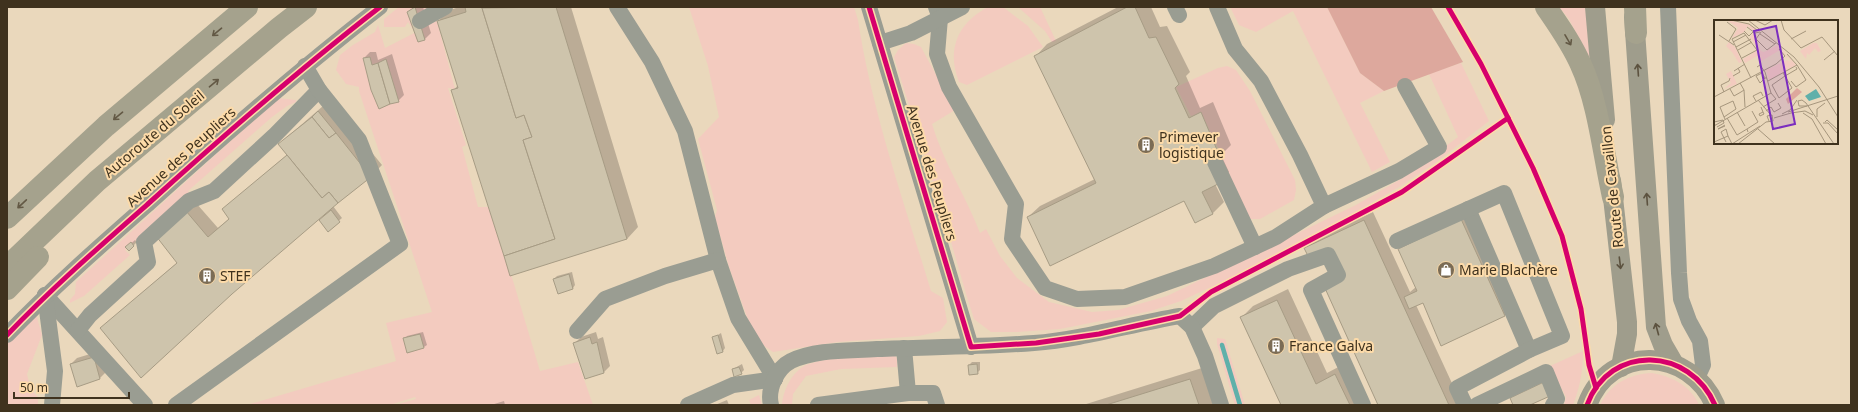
<svg xmlns="http://www.w3.org/2000/svg" width="1858" height="412" font-family="'Noto Sans',sans-serif">
<style>
.green{fill:#f3cbbf}
.forest{fill:#dda89d}
.shadow{fill:#0003}
.lines{fill:none;stroke-linecap:round;stroke-linejoin:round}
.stream{stroke:#5fb0aa;stroke-width:4.5}
.building{fill:#cec4ac;stroke:#a79c85}
.minor{stroke:#9a9d92;stroke-width:16}
.major{stroke:#9f9d8c;stroke-width:20}
.highway{stroke:#a5a28d;stroke-width:22}
.cycleway-casing{stroke:#fddba9;stroke-width:8}
.cycleway{stroke:#d6006c;stroke-width:5}
.oneway{stroke:#635945}
.oneway2{stroke:#5c523f}
.labels{text-anchor:middle;stroke-width:4;stroke-linejoin:round;paint-order:stroke}
.street-label{font-size:14px;fill:#3f321e;stroke:#fddba9}
.poi-label{font-size:14px;fill:#3f321e;stroke:#fddba9;text-anchor:start}
.inset-road{fill:none;stroke:#a6967d;stroke-width:1}
.view{fill:#7b2cbf;fill-opacity:0.15;stroke:#7b2cbf;stroke-width:2}
.inset-edge{fill:none;stroke:#3f321e;stroke-width:2}
</style>
<rect width="100%" height="100%" fill="#ead8bc"/>
<g class="green">
<path d="M399 7H436L430 24 437 21 455 89 448 88 466 145 462 147 478 207H489L514 284 540 371 578 362 593 405H395L416 399 415 397 390 405H247L396 361 386 323 432 312 359 91V87L346 84 336 70 340 55 353 45 375 32 378 25 385 48 424 28 414 31 408 22 405 27H384V19Z"/>
<path d="M689 7H854L858 20C872 112 904 202 931 291L943 298 947 322 940 331 919 336 838 342 773 352 757 341 751 328 729 267 715 217 717 210 698 139 719 117 708 66Z"/>
<path d="M988 7H1003L1028 26 1043 47 967 85 959 82C946 49 958 23 988 7Z"/>
<path d="M1018 7H1040L1056 41 1052 42 1045 31Z"/>
<path d="M1230 7H1327L1360 73 1384 91 1360 103 1390 162 1372 172 1293 11 1256 32 1239 25Z"/>
<path d="M1559 7H1589L1592 64 1569 19Z"/>
<path d="M906 43 914 44 921 47 955 110 932 124C943 162 966 196 980 233L986 229 1000 256 1017 278 1049 302 1092 312 1118 310 1167 296 1356 205 1401 179 1458 137 1429 74 1461 63 1489 121 1435 163 1399 187 1314 236 1258 265 1181 301 1151 311 1060 329 1017 332H991L974 319 967 297 945 221 894 57 898 50Z"/>
<path d="M1227 66 1236 70 1250 91 1295 180 1296 190 1294 200 1260 219H1251L1244 213 1217 159 1222 156 1201 113 1191 116 1176 87 1218 68Z"/>
<path d="M278 98 296 100V102L287 106 272 117 188 191 190 194 125 250 130 255 84 296 70 303V300L75 294 76 282Z"/>
<path d="M36 314 42 335 27 374 31 390 38 397V405H7V342Z"/>
<path d="M1217 338 1225 339 1245 405H1235L1217 344Z"/>
<path d="M1583 351C1583 371 1580 387 1573 405H1564L1566 397 1550 366Z"/>
<path d="M895 355 897 359V367L841 369 806 376 793 394 792 405H782C783 390 793 369 809 364 836 355 867 357 895 355Z"/>
<path d="M1652 373C1671 376 1691 386 1699 405H1600C1610 384 1629 374 1652 373Z"/>
<path d="M759 395 762 405H751L749 400Z"/>
</g>
<path class="forest" d="M1327 7H1431L1463 62 1384 91 1360 73Z"/>
<g class="shadow">
<path d="M414 7H423L431 33 425 39 418 41 408 12Z"/>
<path d="M459 7H571L638 227 627 239 511 275 453 91 458 85 438 21 450 10Z"/>
<path d="M1118 7H1151L1160 27 1167 26 1190 72 1186 76 1200 108 1213 102 1231 145 1221 155 1229 172 1215 184 1224 202 1213 213 1195 221 1184 199 1028 217 1040 206 1095 179 1036 56 1047 44Z"/>
<path d="M370 52H376L378 60 392 54 404 95 398 101 380 108 364 58Z"/>
<path d="M323 106 347 122 382 165 371 176 333 206 342 218 328 230 320 220 325 215 324 214 101 328 178 262 166 228 196 203 218 228 230 218 223 209 287 155 279 144Z"/>
<path d="M1473 209 1516 304 1505 315 1424 302 1416 305 1462 405H1379L1342 272 1305 248 1314 239 1373 212 1410 292 1416 287 1399 249Z"/>
<path d="M135 240 137 242 129 250 127 247Z"/>
<path d="M572 272 575 285 573 288 554 279 557 276Z"/>
<path d="M1288 289 1327 373 1346 363 1367 405H1280L1281 404 1241 318 1253 306Z"/>
<path d="M423 332 427 345 424 347 405 339 407 336Z"/>
<path d="M596 332 598 339 603 337 610 366 604 372 585 378 575 343 581 337Z"/>
<path d="M721 333 725 348 723 351 713 338Z"/>
<path d="M100 351 106 372 100 378 71 364 77 358Z"/>
<path d="M972 362H980V370L977 373 969 365Z"/>
<path d="M742 364 744 370 741 373 733 369Z"/>
<path d="M1202 368 1213 405H1083Z"/>
<path d="M727 400 729 405H715Z"/>
<path d="M504 401 505 405H491Z"/>
</g>
<g class="lines">
<path class="stream" d="M1222 345 1240 405"/>
</g>
<g class="building">
<path d="M415 7 425 40 418 42 407 12Z"/>
<path d="M465 7H484L482 8 516 118 524 115 532 137 523 140 555 239 504 256 451 90 458 88 437 21 466 12Z"/>
<path d="M556 7 627 239 510 276 504 256 555 239 523 140 532 137 524 115 516 118 482 8Z"/>
<path d="M1127 7H1135L1149 38 1156 37 1179 84 1175 88 1189 118 1201 112 1220 157 1218 184 1202 192 1213 214 1195 223 1184 201 1050 266 1027 217 1096 183 1034 56Z"/>
<path d="M370 57 372 65 378 63 390 104 379 109 371 90 363 58Z"/>
<path d="M386 59 399 102 390 104 378 63Z"/>
<path d="M318 111 336 133 329 138 312 117Z"/>
<path d="M312 117 329 138 336 133 371 177 338 203 329 192 322 198 278 144Z"/>
<path d="M287 155 322 198 329 192 338 203 232 294 141 378 100 328 177 263 156 236 186 211 208 237 229 219 222 209Z"/>
<path d="M331 210 340 222 328 232 319 220Z"/>
<path d="M1461 219 1505 316 1441 346 1423 303 1409 309 1404 297 1417 291 1398 249Z"/>
<path d="M1364 220 1449 405H1378L1324 286 1342 274 1328 251 1309 258 1304 248Z"/>
<path d="M131 242 134 246 129 251 125 247Z"/>
<path d="M569 274 573 289 558 294 553 279Z"/>
<path d="M1277 300 1316 384 1335 374 1350 405H1281L1240 317Z"/>
<path d="M420 334 424 348 407 353 403 338Z"/>
<path d="M718 335 723 352 717 354 712 337Z"/>
<path d="M590 337 592 344 597 342 604 373 585 379 573 343Z"/>
<path d="M94 357 100 379 77 387 70 364Z"/>
<path d="M977 364 978 374 969 375 968 365Z"/>
<path d="M739 367 742 374 734 377 732 369Z"/>
<path d="M1190 379 1199 405H1106Z"/>
<path d="M1544 382 1550 396 1530 405H1513L1510 398Z"/>
</g>
<g class="lines">
<g class="minor">
<path d="M617 7 652 62 685 131 718 260 738 318 775 379"/>
<path d="M869 7 971 347"/>
<path d="M936 7 940 18 937 54 949 87 1016 204 1012 239 1045 288 1077 299 1125 297 1214 266 1276 237 1324 206 1300 155 1261 81 1235 49 1217 7"/>
<path d="M1175 7 1179 15"/>
<path d="M1668 7 1679 273 1681 299 1689 321 1700 341 1703 365 1697 378"/>
<path d="M420 21 445 7"/>
<path d="M880 43 911 33 962 7"/>
<path d="M1215 162 1255 247"/>
<path d="M1324 206 1399 171 1439 147 1405 86"/>
<path d="M1468 209 1529 350"/>
<path d="M1397 241 1504 193 1562 336 1529 350 1457 388 1465 405"/>
<path d="M45 295 145 405"/>
<path d="M45 295 55 371 52 405"/>
<path d="M1192 327 1214 306 1288 269 1328 255 1338 275 1311 290 1363 405"/>
<path d="M78 330 90 315 148 262 144 242 189 201 214 191 274 136 319 90"/>
<path d="M577 331 605 299 665 276 718 260"/>
<path d="M7 335C52 288 100 246 149 203 224 135 300 69 380 7"/>
<path d="M904 348 908 393"/>
<path d="M176 405 400 244 359 140 319 90 305 66"/>
<path d="M688 405 733 385 775 379"/>
<path d="M771 405C767 389 777 368 791 361 817 349 848 351 877 349 929 347 982 347 1034 343 1084 339 1131 324 1180 316L1192 327 1205 356 1221 405"/>
<path d="M818 405 908 393H933L937 405"/>
<path d="M1477 405 1546 372 1557 399 1553 405"/>
</g>
<g class="major">
<path d="M1595 7 1605 120"/>
<path d="M1634 17 1656 327 1663 345 1674 364"/>
<path d="M1611 180 1627 322V334L1621 367"/>
<path d="M1587 405C1610 343 1690 347 1715 405"/>
</g>
<g class="highway">
<path d="M1546 7C1559 26 1572 44 1581 65 1598 101 1604 157 1613 197"/>
<path d="M1635 7 1636 33"/>
<path d="M7 218 106 126 247 7"/>
<path d="M7 267 97 181 279 28 306 7"/>
<path d="M7 289 38 257"/>
</g>
<g class="cycleway-casing">
<g id="cycleway">
<path d="M869 7 971 347 1036 343 1099 334 1180 316 1211 292 1402 192 1508 118"/>
<path d="M1448 7 1481 64 1533 168 1562 236 1581 309 1589 365 1596 388"/>
<path d="M7 335C52 288 100 246 149 203 224 135 300 69 380 7"/>
<path d="M1587 405C1610 343 1690 347 1715 405"/>
</g>
</g>
<use href="#cycleway" class="cycleway"/>
</g>
<defs><path id="oneway-shaft" d="M-6 0H5M1.5-3L5.5 0L1.5 3" fill="none" stroke-width="1.6" stroke-linecap="round" stroke-linejoin="round"/></defs>
<g class="oneway">
<use href="#oneway-shaft" transform="translate(217 32) rotate(140)"/>
<use href="#oneway-shaft" transform="translate(1568 40) rotate(60)"/>
<use href="#oneway-shaft" transform="translate(214 83) rotate(-40)"/>
<use href="#oneway-shaft" transform="translate(118 116) rotate(140)"/>
<use href="#oneway-shaft" transform="translate(22 204) rotate(137)"/>
</g>
<g class="oneway2">
<use href="#oneway-shaft" transform="translate(1638 70) rotate(-94)"/>
<use href="#oneway-shaft" transform="translate(1647 199) rotate(-94)"/>
<use href="#oneway-shaft" transform="translate(1620 263) rotate(83)"/>
<use href="#oneway-shaft" transform="translate(1657 329) rotate(-105)"/>
</g>
<defs>
<g id="building-disc" transform="scale(0.9)"><circle r="9.5" fill="#7b6c55" stroke="#fddba9"/><path d="M-4-6H4V6H1V3H-1V6H-4ZM-2.5-4.3h1.7v1.8h-1.7ZM.8-4.3h1.7v1.8H.8ZM-2.5-1h1.7V.8h-1.7ZM.8-1h1.7V.8H.8Z" fill="#fff"/></g>
<g id="shop-disc" transform="scale(0.9)"><circle r="9.5" fill="#7b6c55" stroke="#fddba9"/><path d="M-5-2.5h2.3a2.7 3.5 0 0 1 5.4 0H5L5.5 6h-11ZM-1.5-2.5h3a1.5 2.3 0 0 0-3 0Z" fill="#fff"/></g>
</defs>
<g fill-rule="evenodd">
<use href="#building-disc" x="1146" y="145"/>
<use href="#shop-disc" x="1446" y="270"/>
<use href="#building-disc" x="207" y="276"/>
<use href="#building-disc" x="1276" y="346"/>
</g>
<g class="labels">
<g class="street-label">
<text transform="translate(154 134) rotate(-40)" y="5">Autoroute du Soleil</text>
<text transform="translate(181 157) rotate(-42)" y="5">Avenue des Peupliers</text>
<text transform="translate(932 173) rotate(73)" y="5">Avenue des Peupliers</text>
<text transform="translate(1612 187) rotate(-96)" y="5">Route de Cavaillon</text>
</g>
<g class="poi-label">
<text x="1159" y="142">Primever<tspan x="1159" dy="16">logistique</tspan></text>
<text x="1459" y="275">Marie Blachère</text>
<text x="220" y="281">STEF</text>
<text x="1289" y="351">France Galva</text>
</g>
</g>
<g transform="translate(1714 20)">
<rect width="124" height="124" fill="#ead8bc"/>
<path d="M13 0 35 5 46 12H40L34 6 30 12 18 18 24 8ZM39 13 47 31 50 32 63 25 82 45 55 60 52 50 73 40 77 42 74 37 70 39 73 36 66 30 46 42 43 36 31 43 29 39 44 30 36 17ZM15 22 21 27 28 42 25 43 18 32 12 26ZM99 23H103L107 31 104 32 101 28 95 35 93 33 92 39 86 31ZM17 51 23 64 10 69 17 63 12 54Z" fill="#f3cbbf"/>
<path d="M83 68 88 72 74 84 72 79Z" fill="#dda89d"/>
<path d="M102 69 107 77 95 81 91 76Z" fill="#5fb0aa"/>
<path class="inset-road" d="M17 0 35 4 43 10M34 0 80 37 105 67 124 97M41 0 51 5 59 0M67 0 70 10 87 28 108 17 124 36M13 2 22 9 15 21M33 7 41 13 46 12M30 11 35 16 39 12M47 12 42 19 53 30 62 23M46 14 61 24M5 15 20 25M77 19 92 11M19 22 32 15M22 27 37 19M24 30 38 22M28 38 43 30 30 13 18 19 37 58M110 40 121 31M20 51 31 44M69 53 71 56 58 65 65 78 78 68 71 56 83 49 82 47M19 56 26 52 24 48M51 58 46 63 42 56 48 53 51 58H53M54 61 83 45 73 34M77 61 82 67 92 60 83 45M16 69 20 76 27 72 30 70 26 63M30 70 31 87M10 72 7 65 15 61 16 58M0 77 62 44 71 36 65 29M44 80 56 94M42 81 39 76 47 72 49 76M93 86H85L84 81 88 80 92 83 120 124M47 87 49 92 50 94 46 96 45 94 49 92M49 87 62 79 57 73M52 91 57 87 60 92 67 88 64 83M23 92 31 106M74 92 124 76M77 93 91 91 99 95M89 93 98 99 112 124M68 94 76 90 83 80M10 97 6 87 19 81 22 89 10 97 11 99M103 97V89L111 83M13 98 23 115 33 109 34 112M60 98 77 93M111 102 113 100 124 110M109 103H114L124 114M1 105 0 102 9 100 10 103 3 107M11 105 4 109 11 106M0 106 57 73 51 52 46 45 43 47M33 109 44 102 38 91M44 109 61 124M0 122 14 116 18 124M12 122 7 112 12 109 14 116M18 124 46 106M24 124 52 102 59 101 58 95 53 96 55 101"/>
<path class="view" d="M62 6 81 104 59 109 40 11Z"/>
<rect width="124" height="124" class="inset-edge"/>
</g>
<rect width="1858" height="412" fill="none" stroke="#3f321e" stroke-width="16"/>
<path d="M14 392v6h115v-6" fill="none" stroke="#3f321e" stroke-width="2"/>
<text x="20" y="392" font-size="12" fill="#3f321e" stroke="#fddba9" stroke-width="3" paint-order="stroke">50 m</text>
</svg>
